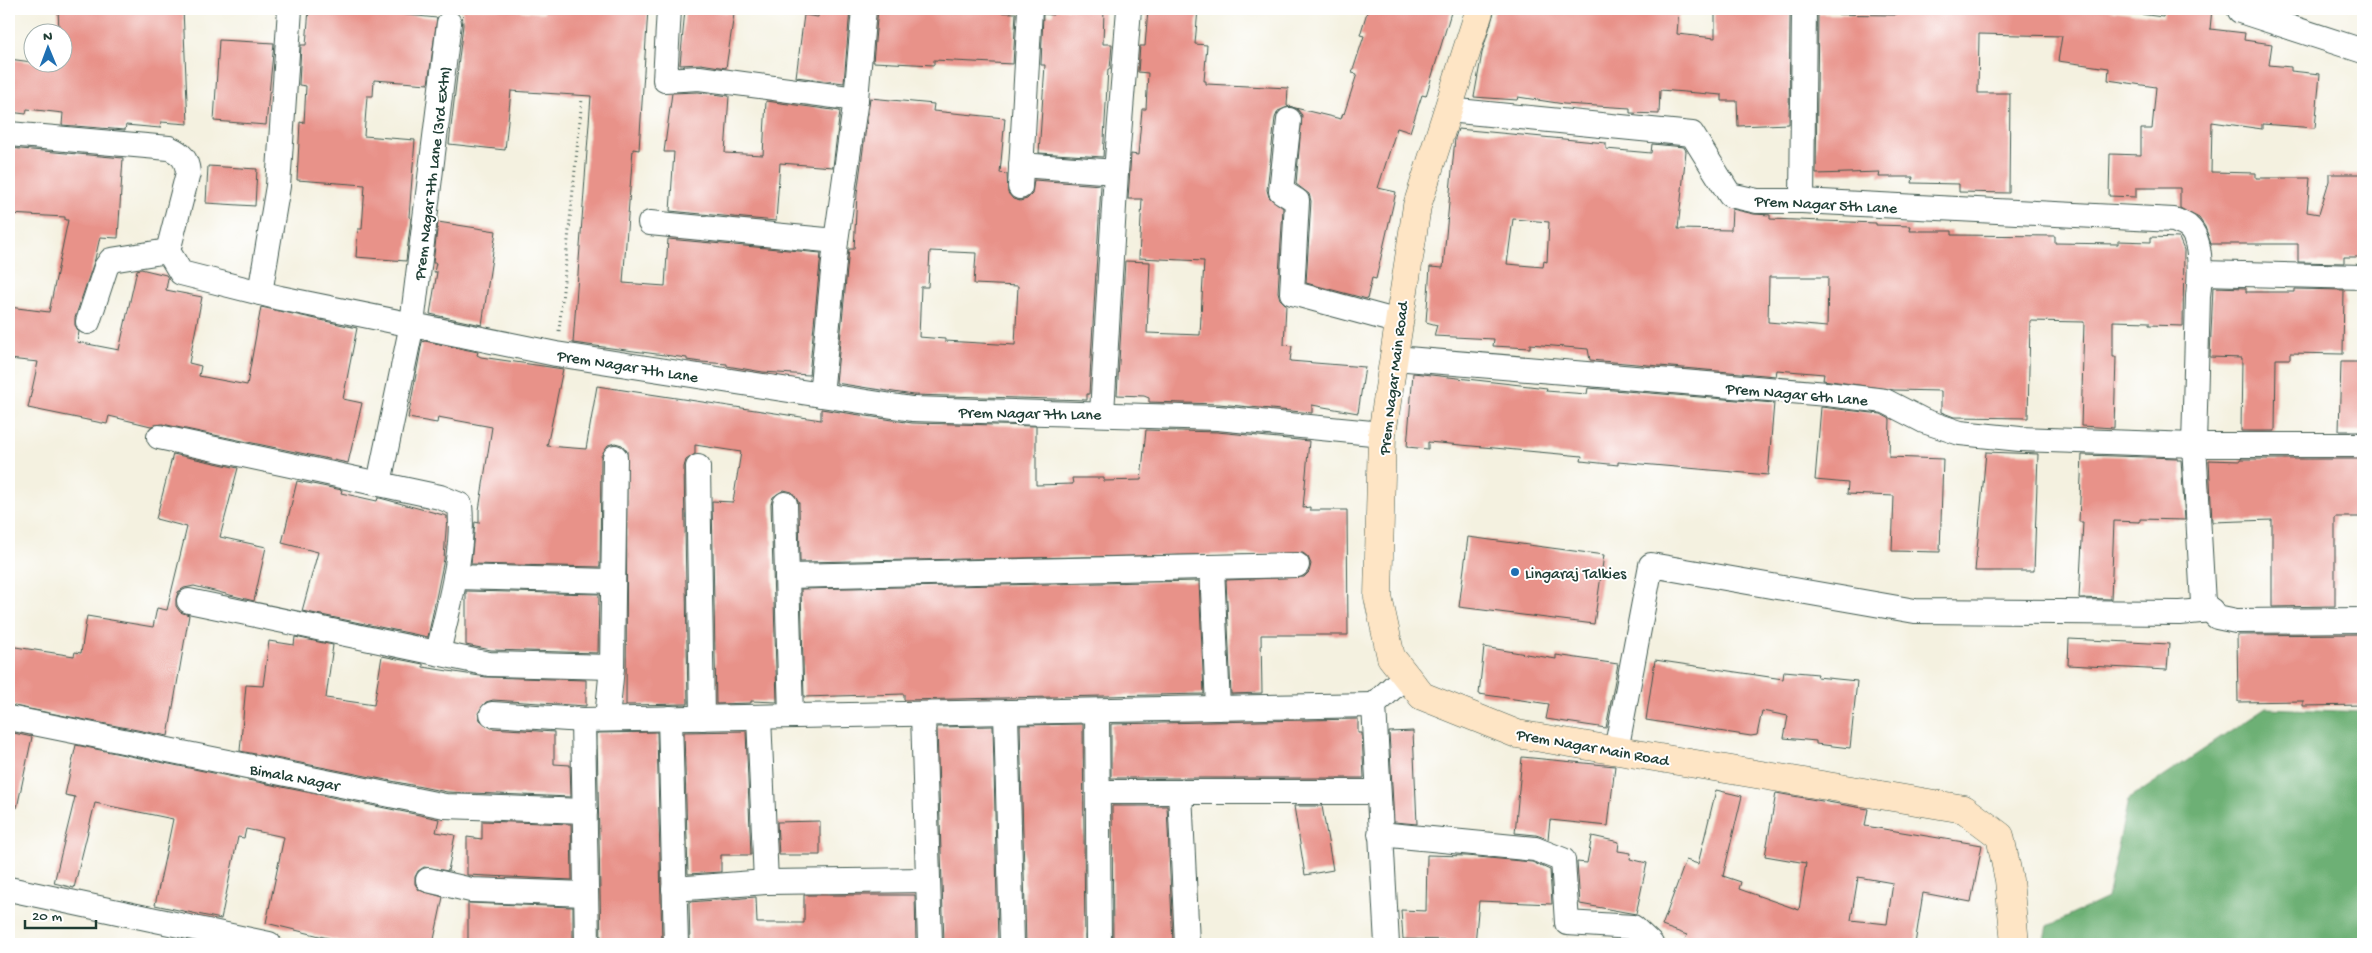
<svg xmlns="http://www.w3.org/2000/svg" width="2372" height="953" font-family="'Gochi Hand',sans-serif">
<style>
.forest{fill:#6db074;stroke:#467654}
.building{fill:#e89289;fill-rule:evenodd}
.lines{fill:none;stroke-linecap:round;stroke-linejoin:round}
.street-casing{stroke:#3f584e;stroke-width:26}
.secondary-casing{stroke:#3f584e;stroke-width:29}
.path{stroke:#3f584e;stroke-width:3;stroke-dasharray:1 4;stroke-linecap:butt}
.street{stroke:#fff;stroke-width:24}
.secondary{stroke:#fee5c5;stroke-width:28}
.poi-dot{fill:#1f6fb2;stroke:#fff;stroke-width:2}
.labels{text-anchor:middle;stroke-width:4;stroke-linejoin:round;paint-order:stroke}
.street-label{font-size:16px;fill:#1f3d34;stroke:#fff}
.poi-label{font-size:16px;fill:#1f3d34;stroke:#fff;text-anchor:start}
</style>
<rect width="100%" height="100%" fill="#fff"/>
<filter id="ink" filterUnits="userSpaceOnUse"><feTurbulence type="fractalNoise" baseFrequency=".02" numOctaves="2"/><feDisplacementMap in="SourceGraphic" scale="10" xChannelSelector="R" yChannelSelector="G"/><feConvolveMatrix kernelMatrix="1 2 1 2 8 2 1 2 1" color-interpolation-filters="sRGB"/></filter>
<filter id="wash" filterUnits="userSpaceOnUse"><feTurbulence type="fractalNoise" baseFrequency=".0096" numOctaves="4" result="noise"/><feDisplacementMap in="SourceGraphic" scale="20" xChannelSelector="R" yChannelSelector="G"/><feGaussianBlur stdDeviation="1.12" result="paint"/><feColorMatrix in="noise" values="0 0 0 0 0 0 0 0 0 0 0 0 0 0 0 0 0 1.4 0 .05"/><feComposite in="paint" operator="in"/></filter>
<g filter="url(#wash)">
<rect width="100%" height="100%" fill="#f4f1e0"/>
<path class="forest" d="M2266 708 2363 712V944H2044L2048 926 2107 898 2128 800Z"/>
<g id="blocks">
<g class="building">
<path d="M58 9H183L188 124 161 122 160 128 126 125 125 130 62 125 63 113 27 109 26 114 9 112V59L32 62H62V32H59Z"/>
<path d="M309 9H348L437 18 428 84 374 80 373 96H367L364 136 415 140 409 217 411 218 406 261 356 257 358 229H362L365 185 297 180 300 122 304 123 306 86 299 85 301 45H306Z"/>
<path d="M462 9H500L544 13V9H648L639 150 633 149 623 283 665 286 668 239 821 253 809 375 763 372 727 366V364L701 362 687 360V358L573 343 591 96 511 91 505 150 449 144 463 25Z"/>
<path d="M685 9H702L734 14 726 68 701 64 680 65Z"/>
<path d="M819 9H850L844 83 796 77 804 15 818 17Z"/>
<path d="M878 9 1016 13 1013 64 934 60V65L873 62Z"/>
<path d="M1053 9H1104L1103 44H1112L1110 69H1108L1103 157 1039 153 1045 65H1041L1043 14 1053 15Z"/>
<path d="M1148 9H1198L1195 44 1207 45 1204 81H1206V84L1288 88 1287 106 1341 119 1343 113 1344 114 1357 74 1352 73 1364 36 1360 35 1368 9H1452L1426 96 1422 95 1410 132 1397 128 1378 188 1396 192 1376 279 1372 278 1367 299 1306 283 1311 201 1309 194 1296 184 1302 115 1297 109 1290 106 1278 111 1275 118 1267 190 1269 197 1283 208 1278 292 1280 299 1286 305 1284 345 1292 346 1290 361 1365 367 1358 413 1312 405V413L1219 404 1149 402V398L1144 396 1117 395 1125 261 1150 262 1147 333 1200 335 1204 261 1139 258 1142 199H1128L1131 154 1138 155 1142 109H1146L1148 73 1138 72 1140 46H1145Z"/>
<path d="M1495 9H1679L1677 34 1715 38V9H1787L1788 14H1790L1789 124 1738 126 1737 101H1722V95L1660 90 1659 114 1630 113V108L1564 104 1518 97 1517 100 1474 97 1482 53Z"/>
<path d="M1895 9H2101L2163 17 2164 9H2212L2210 29 2245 33 2244 40 2272 44 2269 65 2291 67V71L2320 74 2315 128 2262 124V129L2212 122 2211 172 2256 173V178H2310L2307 212 2319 214 2329 181V174H2363V257H2344V263L2298 262V244H2211L2205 227 2199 218 2180 208V188H2136V197L2109 196 2110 154 2141 155V129H2152L2156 87 2108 80 2109 68 2058 61 2062 36 1979 34 1978 93H2010L2009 193 1959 192V184L1912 183 1913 177H1879L1880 172 1816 174 1818 14 1895 15Z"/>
<path d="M219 40 274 43 266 125 214 121Z"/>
<path d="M698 92 729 96 725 153 763 155 766 101 840 111 833 167 780 163 776 221 670 211 674 152H664L672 93Z"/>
<path d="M870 98 934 104 933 111 1005 118 1000 173 1007 174 1008 193 1013 199 1020 201 1027 199 1032 194 1034 180 1101 185 1089 394H1087V400L913 395 836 383 849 249H854L857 194ZM930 251 976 253 974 284 1018 286 1015 345 945 341V339L919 337 921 287H928Z"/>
<path d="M1458 129 1606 143V149L1651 153 1652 144 1684 147 1686 151 1678 229 1731 230 1732 209 1754 214 1770 215V219L1876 223V225L1911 226 1910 231H1952V235L2055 236V243L2118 244V241L2151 242V237L2179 238 2184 250 2183 326 2149 325V322L2113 321V357H2116L2114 428 2081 426 2084 322 2030 321 2028 418 1954 417 1941 412V391L1894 390 1823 380 1824 374 1777 370 1776 376 1590 360 1588 349 1530 344V348L1493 346 1494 339 1434 336 1437 325 1426 322 1430 267 1443 268 1455 138ZM1513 219 1549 222 1547 262 1544 261 1543 267 1507 264ZM1769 277H1828L1827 327 1768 322Z"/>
<path d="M9 148 123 158 118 238 100 237 95 259 75 318V325L79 332 77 342 119 350 137 270 141 269 166 275 168 278 166 290 202 297 189 363 201 366 199 376 247 385 261 307 357 328 343 399 362 403 348 463 162 424 151 426 109 416 107 424 28 408 38 362 9 359V307L49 312 68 220H65V217L9 214Z"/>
<path d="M208 166 257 169 255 206 206 203Z"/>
<path d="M438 222 496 231 482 325 430 314 437 272H434L436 263H433Z"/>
<path d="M2213 287 2246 288V292H2295V289L2344 290 2343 354 2290 353V359H2276L2275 431H2241L2242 358 2210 357Z"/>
<path d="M425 341 478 352 477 355 481 357 563 369 547 446 586 449 597 386 821 420V409L912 423 1036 426V485L1073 484 1072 478H1104V481L1141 480 1146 430 1217 432 1309 441 1303 508 1310 507V510H1347L1348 635H1261L1262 693 1231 694 1226 580 1304 577 1309 572 1311 564 1308 557 1303 553 800 562 799 503 792 492 784 490 773 497 771 504 777 702 751 701V703L716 704 712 501 733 502 741 452 695 445V454L686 460 684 467 688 704 626 705 627 451 622 445 615 443 608 445 601 456 600 567 471 564 475 522 479 523V510L492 427 438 417 437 423 408 418 422 342Z"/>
<path d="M2341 362H2363V431H2339Z"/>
<path d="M1413 373 1547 388 1546 391 1587 394 1588 388 1774 403 1768 475 1618 462V465L1581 461 1582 456 1428 442V449L1407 447Z"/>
<path d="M1821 407 1881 414 1890 419 1889 457 1943 459 1940 552 1892 551 1894 496 1847 494 1848 483 1815 480Z"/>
<path d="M1986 452 2038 454 2034 571H1975Z"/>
<path d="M173 454 238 468 220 537 266 547 254 601 194 586 184 588 178 592 176 599V606L180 612 189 615 168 736 9 705V646L74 656 75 652 81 653 87 616 153 627 157 608 167 610 187 527 156 519Z"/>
<path d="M2082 455 2177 458V460H2181L2185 520 2140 519V522L2114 521 2111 599 2079 598 2083 522H2079Z"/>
<path d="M2240 459H2363V517H2335V606L2272 607V520L2212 522 2209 460 2240 461Z"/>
<path d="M297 481 342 490 341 493 377 501 378 498H380L447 516 444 559 428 637 302 611 318 552 282 543Z"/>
<path d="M1468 537 1604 555 1594 624 1459 607Z"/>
<path d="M1199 581 1204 694 904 700V694L804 697 801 589Z"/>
<path d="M466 591 599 594 598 653 491 650 466 645Z"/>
<path d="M2363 634V705L2303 706V701L2238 702 2237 635Z"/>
<path d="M295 637 333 645 326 698 374 705 382 656 423 664V667L486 677 586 680V706L493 700 486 702 478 713 480 720 491 728 554 732V764L570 765 571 797 447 792 240 751 246 685 263 686 269 641 294 645Z"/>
<path d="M2069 639 2169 644 2167 670 2068 665Z"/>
<path d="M1484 647 1556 659V655L1618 664 1606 728 1546 719 1549 704 1479 694Z"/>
<path d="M1655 660 1783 679 1784 671 1818 674 1817 677 1857 681 1850 748 1816 744V741L1784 738 1788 716 1762 711 1757 735 1751 736 1646 720Z"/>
<path d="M1358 719V733H1362L1364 778H1111V724Z"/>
<path d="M1083 724 1085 944H1026L1020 725Z"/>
<path d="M993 726 998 944H944L937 727Z"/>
<path d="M746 731 751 855H721V872L688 874 684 732Z"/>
<path d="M1413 731 1417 824 1394 822 1389 732Z"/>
<path d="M9 732 32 737 17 808 9 807Z"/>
<path d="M657 732 662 944H601L597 733Z"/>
<path d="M76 745 439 819 436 832 455 835 448 871 424 867 418 871 415 877V884L419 890 443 897 433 944H353L266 923 284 837 246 829 244 838 238 837 221 919 155 905 173 819 95 803 74 888 54 883 75 797 65 795Z"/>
<path d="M1522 757 1615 766 1608 826 1550 820 1548 839 1536 835 1515 833Z"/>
<path d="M1716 790 1742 796 1723 876 1741 882 1739 889 1799 910 1806 863 1765 856 1776 793 1868 809 1865 826 1982 845 1971 902 1923 893 1915 944H1683L1687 935 1662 926 1686 860 1698 864ZM1858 877 1893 883 1887 924 1851 920Z"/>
<path d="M1112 806H1167L1173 944H1113Z"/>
<path d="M1294 806H1322L1333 870 1305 875Z"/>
<path d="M482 821 571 824 572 880 467 875V837L482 839Z"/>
<path d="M820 821V855H779L777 822Z"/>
<path d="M1592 836 1619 842 1618 851 1631 853 1630 859 1647 863 1636 914 1580 904 1577 862 1587 863Z"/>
<path d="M1427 855 1467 856 1532 862 1550 870 1552 904 1479 901 1475 944H1452V940L1403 939 1401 910 1426 911Z"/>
<path d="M804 895H915L916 944H690L689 902 756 897 757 923H804Z"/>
<path d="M468 903 573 907V944H468Z"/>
</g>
</g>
</g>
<g filter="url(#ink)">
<use href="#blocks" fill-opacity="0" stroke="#3f584e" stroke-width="1"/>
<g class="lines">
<g class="street-casing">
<g id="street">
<path d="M669 9 665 80 699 78 856 99"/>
<path d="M2239 9 2240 11 2363 51"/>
<path d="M1448 110 1692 134 1730 195 1757 201H1802L2174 220C2178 222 2185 224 2188 227 2203 239 2200 279 2198 296L2194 445 2203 603 2217 617 2236 621 2363 620"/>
<path d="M1289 120 1281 191 1297 201 1292 293 1399 322"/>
<path d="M9 134 169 148C181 153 187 159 188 173L168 251 181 273 280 298 556 354 912 409 1218 418 1382 434"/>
<path d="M1021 165 1116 172"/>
<path d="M1020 187 1030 9"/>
<path d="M1802 201 1804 9"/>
<path d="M650 223 836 241"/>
<path d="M2201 273 2363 277"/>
<path d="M260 293 278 186 290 9"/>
<path d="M88 322 106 267 111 260 168 251"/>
<path d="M1395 358 1827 394 1885 401 1924 421 1960 433 2020 439 2194 445H2363"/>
<path d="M821 395 836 241 856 99 864 9"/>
<path d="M1102 413 1116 172 1129 9"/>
<path d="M159 437 440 497 460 505C465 554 448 606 438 653"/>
<path d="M698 467 702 718"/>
<path d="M379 483 412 324 449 23"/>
<path d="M785 504 791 716"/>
<path d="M1212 567 1218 708"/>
<path d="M787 576 1297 565"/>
<path d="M455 577 612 581"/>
<path d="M189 601 489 664 612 667"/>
<path d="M1097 711 1099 944"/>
<path d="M1006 713 1012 944"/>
<path d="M492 714 583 720 1374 705"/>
<path d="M923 714 930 944"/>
<path d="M759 717 766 882"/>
<path d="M9 718 445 806 585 811"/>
<path d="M670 718 676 944"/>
<path d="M607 719 612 667 615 457"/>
<path d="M583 720 587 944"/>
<path d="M1616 751 1651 565 1915 611 2180 613 2211 610"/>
<path d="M1099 792H1378"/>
<path d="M1180 792 1187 944"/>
<path d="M1380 834 1535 849 1563 860 1567 923 1633 927 1651 944"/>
<path d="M428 880 471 890 586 894"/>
<path d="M9 889 269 944"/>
<path d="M674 889 766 882 928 880"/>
<path d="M1387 944 1374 705 1405 676"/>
</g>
</g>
<g class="secondary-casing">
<path id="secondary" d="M1480 9 1417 206 1382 434 1378 597 1391 657 1422 696 1517 734 1964 809 2000 836 2009 880 2015 944"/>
</g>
<path class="path" d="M559 331 582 99"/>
<use href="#street" class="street"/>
<use href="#secondary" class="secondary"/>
</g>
</g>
<circle class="poi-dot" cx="1515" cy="572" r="5"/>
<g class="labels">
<g class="street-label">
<text transform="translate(431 173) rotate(-83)" y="6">Prem Nagar 7th Lane (3rd Extn)</text>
<text transform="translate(1826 203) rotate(3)" y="6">Prem Nagar 5th Lane</text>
<text transform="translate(628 365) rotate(9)" y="6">Prem Nagar 7th Lane</text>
<text transform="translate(1392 378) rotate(-83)" y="6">Prem Nagar Main Road</text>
<text transform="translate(1797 393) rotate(5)" y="6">Prem Nagar 6th Lane</text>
<text transform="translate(1030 412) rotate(1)" y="6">Prem Nagar 7th Lane</text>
<text transform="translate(1593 746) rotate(10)" y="6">Prem Nagar Main Road</text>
<text transform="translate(295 776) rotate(11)" y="6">Bimala Nagar</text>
</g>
<g class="poi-label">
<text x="1525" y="578">Lingaraj Talkies</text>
</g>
</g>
<rect width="2372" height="953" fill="none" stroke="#fff" stroke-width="30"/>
<g transform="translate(48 48) rotate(359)"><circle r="24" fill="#ffffff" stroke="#a5b1ae"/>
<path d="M0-4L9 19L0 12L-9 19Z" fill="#1f6fb2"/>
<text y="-8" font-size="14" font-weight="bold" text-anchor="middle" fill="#1f3d34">N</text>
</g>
<path d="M25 920v8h71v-8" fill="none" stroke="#1f3d34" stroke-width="2.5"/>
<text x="32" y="920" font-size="15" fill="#1f3d34" stroke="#ffffff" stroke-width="4" paint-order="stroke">20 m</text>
</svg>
